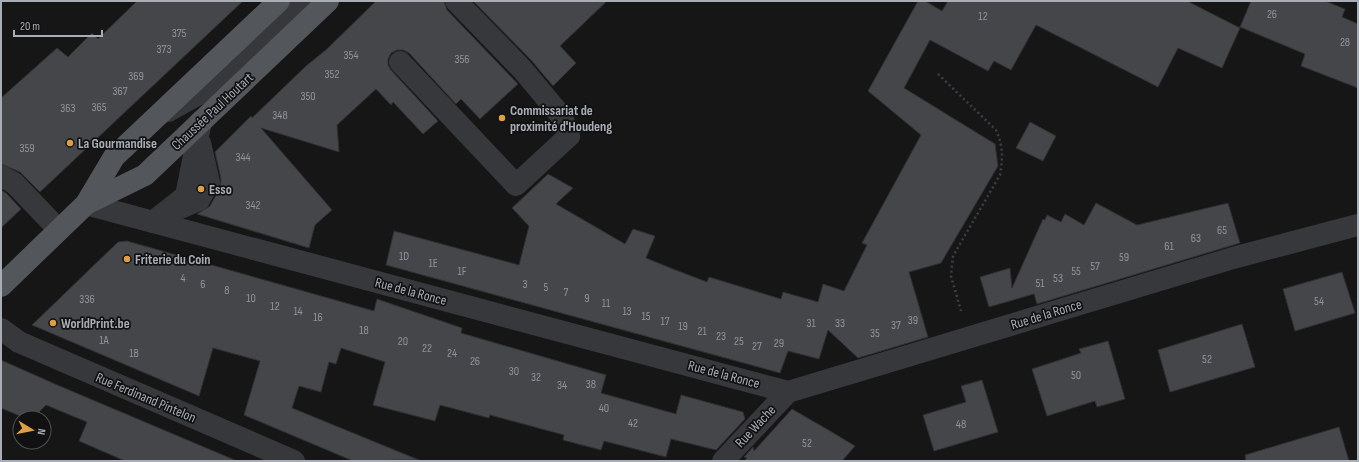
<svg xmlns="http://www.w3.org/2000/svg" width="1359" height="462" font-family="'Sofia Sans Condensed',sans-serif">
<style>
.building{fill:#45464a;stroke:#303033}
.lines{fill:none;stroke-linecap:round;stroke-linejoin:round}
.path{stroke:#3d3f43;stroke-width:2.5;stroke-dasharray:2 3;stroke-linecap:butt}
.minor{stroke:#37383c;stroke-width:22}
.major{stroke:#53565b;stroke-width:22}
.poi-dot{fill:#e09e45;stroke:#111112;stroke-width:1.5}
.labels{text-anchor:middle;stroke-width:3.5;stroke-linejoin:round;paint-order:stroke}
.number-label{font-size:12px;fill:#90949b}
.poi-label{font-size:14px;font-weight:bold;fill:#a9aeb6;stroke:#111112;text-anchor:start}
.street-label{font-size:14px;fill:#a9aeb6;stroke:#111112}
</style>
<rect width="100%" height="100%" fill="#161617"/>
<g class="building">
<path d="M137 1H243L40 192 20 172 1 164V98L57 48 68 57 92 33 98 39Z"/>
<path d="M376 1H444L447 10 518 84 480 119 461 99 456 104 409 53 403 50H397L391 53 388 59V65L391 70 438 121 423 134 393 102 391 105 376 89 337 125 339 152 261 128 332 210 315 225 309 248 197 214 210 206 220 188 221 179 215 152 251 116 252 118 306 66 327 49Z"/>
<path d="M473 1H607L560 46 576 63 553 86 531 60Z"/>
<path d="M918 1H925L942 11 948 1H1187L1240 28 1222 68 1178 48 1158 87 1036 25 1011 70 994 61 988 71 930 40 904 88 995 144 998 166 941 263 909 272 928 337 858 358 828 330 819 359 788 351 780 373 386 265 394 231 519 265 529 226 512 208 548 174 573 188 556 204 625 244 633 229 655 236 646 258 673 269 707 282 709 277 781 299 783 292 818 302 823 284 844 291 867 245 862 243 921 135 868 91Z"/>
<path d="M1251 1H1325L1345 9 1342 17 1358 24V88L1301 66 1305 54 1240 27Z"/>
<path d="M1030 122 1056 136 1043 161 1016 148Z"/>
<path d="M1 190 6 193 21 209 1 228Z"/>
<path d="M1096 203 1137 225 1228 203 1240 243 1037 304 1034 294 989 307 980 277 1010 268 1012 288 1043 219 1045 220 1047 215 1061 222 1065 214 1084 225Z"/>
<path d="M127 241 374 311 377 299 462 328 461 333 606 375 601 393 676 414 681 395 743 412 745 419 716 450 671 439 666 457 604 441 601 450 563 440 564 435 490 415 489 418 440 405 435 421 373 405 385 362 341 348 336 364 329 362 321 392 299 386 292 408 419 460 353 461 244 415 260 361 213 348 199 396 32 325 118 242Z"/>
<path d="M1342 272 1355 313 1295 331 1283 289Z"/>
<path d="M1242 324 1255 367 1170 392 1158 350Z"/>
<path d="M1108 341 1125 399 1097 407 1095 401 1047 416 1032 369 1081 353 1079 349Z"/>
<path d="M1 360 55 384 237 461H125L79 441 87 422 46 405 33 418H25L1 408Z"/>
<path d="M982 380 998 432 934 451 923 415 966 402 961 386Z"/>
<path d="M792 409 830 431 855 446 842 461H744L747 458 744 457 753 447 754 451Z"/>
<path d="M1339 427 1349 461H1246L1245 455Z"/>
</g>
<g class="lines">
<path class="path" d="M938 74 996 130C1003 145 1003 158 1000 175L953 256 951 276 961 311"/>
<g class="minor">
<path d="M400 62 516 185 569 136 562 117 522 69 456 1"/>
<path d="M168 111 226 79 307 1"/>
<path d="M1 176 14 183 59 230"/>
<path d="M86 204 788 392 1233 258 1358 225"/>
<path d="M178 209 199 200 209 182 200 143"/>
<path d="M153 222 186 196 201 121"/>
<path d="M1 329 19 342 294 461"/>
<path d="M723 461 788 392"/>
</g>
<g class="major">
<path d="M86 204 145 175 328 1"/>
<path d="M1 286 86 204 114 157 279 1"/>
</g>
</g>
<g class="poi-dot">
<circle cx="502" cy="118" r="4"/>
<circle cx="70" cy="143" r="4"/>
<circle cx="201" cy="189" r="4"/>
<circle cx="127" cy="259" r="4"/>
<circle cx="53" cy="323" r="4"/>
</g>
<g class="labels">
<g class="number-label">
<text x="1272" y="18">26</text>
<text x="983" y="20">12</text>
<text x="179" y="37">375</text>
<text x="1345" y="46">28</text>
<text x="164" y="53">373</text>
<text x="351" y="59">354</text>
<text x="462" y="63">356</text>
<text x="332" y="78">352</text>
<text x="136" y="80">369</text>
<text x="120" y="95">367</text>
<text x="308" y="100">350</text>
<text x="99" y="111">365</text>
<text x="68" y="112">363</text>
<text x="280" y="119">348</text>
<text x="27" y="152">359</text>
<text x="243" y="161">344</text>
<text x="253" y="209">342</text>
<text x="1222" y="234">65</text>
<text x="1196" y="242">63</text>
<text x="1169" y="250">61</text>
<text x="404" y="260">1D</text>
<text x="1124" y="261">59</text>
<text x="433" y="267">1E</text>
<text x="1095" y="270">57</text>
<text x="462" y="275">1F</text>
<text x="1076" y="275">55</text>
<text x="183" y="282">4</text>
<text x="1058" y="282">53</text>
<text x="1040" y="287">51</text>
<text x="203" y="288">6</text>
<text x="525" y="288">3</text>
<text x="546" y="291">5</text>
<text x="227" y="294">8</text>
<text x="566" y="296">7</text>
<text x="251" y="302">10</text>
<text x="587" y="302">9</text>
<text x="87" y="303">336</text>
<text x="1319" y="305">54</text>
<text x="606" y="307">11</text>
<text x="275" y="310">12</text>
<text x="298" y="315">14</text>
<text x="627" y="315">13</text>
<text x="646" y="320">15</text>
<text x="318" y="321">16</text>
<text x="913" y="324">39</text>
<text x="665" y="325">17</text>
<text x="811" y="327">31</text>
<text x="840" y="327">33</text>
<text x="896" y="329">37</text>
<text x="683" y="330">19</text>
<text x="364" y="334">18</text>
<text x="702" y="335">21</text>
<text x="875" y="337">35</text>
<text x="721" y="340">23</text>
<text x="104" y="344">1A</text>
<text x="403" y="345">20</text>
<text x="739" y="345">25</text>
<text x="779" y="347">29</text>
<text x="757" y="350">27</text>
<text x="427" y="352">22</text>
<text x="134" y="357">1B</text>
<text x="452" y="357">24</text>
<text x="1207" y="363">52</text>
<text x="475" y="365">26</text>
<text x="514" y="375">30</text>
<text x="1076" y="379">50</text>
<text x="536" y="381">32</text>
<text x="591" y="388">38</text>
<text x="562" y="389">34</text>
<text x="604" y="412">40</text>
<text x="633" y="427">42</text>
<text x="961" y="428">48</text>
<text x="807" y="447">52</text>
</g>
<g class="poi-label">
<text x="510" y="115">Commissariat de<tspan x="510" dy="16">proximité d'Houdeng</tspan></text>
<text x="78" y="148">La Gourmandise</text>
<text x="209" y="194">Esso</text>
<text x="135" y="264">Friterie du Coin</text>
<text x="61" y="328">WorldPrint.be</text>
</g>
<g class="street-label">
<text transform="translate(212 111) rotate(-43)" y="5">Chaussée Paul Houtart</text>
<text transform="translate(411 291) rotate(15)" y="5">Rue de la Ronce</text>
<text transform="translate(1046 314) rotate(-17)" y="5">Rue de la Ronce</text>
<text transform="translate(724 374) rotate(15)" y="5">Rue de la Ronce</text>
<text transform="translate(146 397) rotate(23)" y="5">Rue Ferdinand Pintelon</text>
<text transform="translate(755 426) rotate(-47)" y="5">Rue Wache</text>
</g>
</g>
<rect width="1359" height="462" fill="none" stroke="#a9aeb6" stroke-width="4"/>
<g transform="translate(32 430) rotate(100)"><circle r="19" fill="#111112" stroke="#4e5054"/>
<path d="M0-3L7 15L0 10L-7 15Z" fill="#e09e45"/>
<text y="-6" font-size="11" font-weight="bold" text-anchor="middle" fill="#a9aeb6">N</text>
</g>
<path d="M14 30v6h88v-6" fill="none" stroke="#a9aeb6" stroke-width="2"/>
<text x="20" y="30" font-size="12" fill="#a9aeb6" stroke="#111112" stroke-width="3" paint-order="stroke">20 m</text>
</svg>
